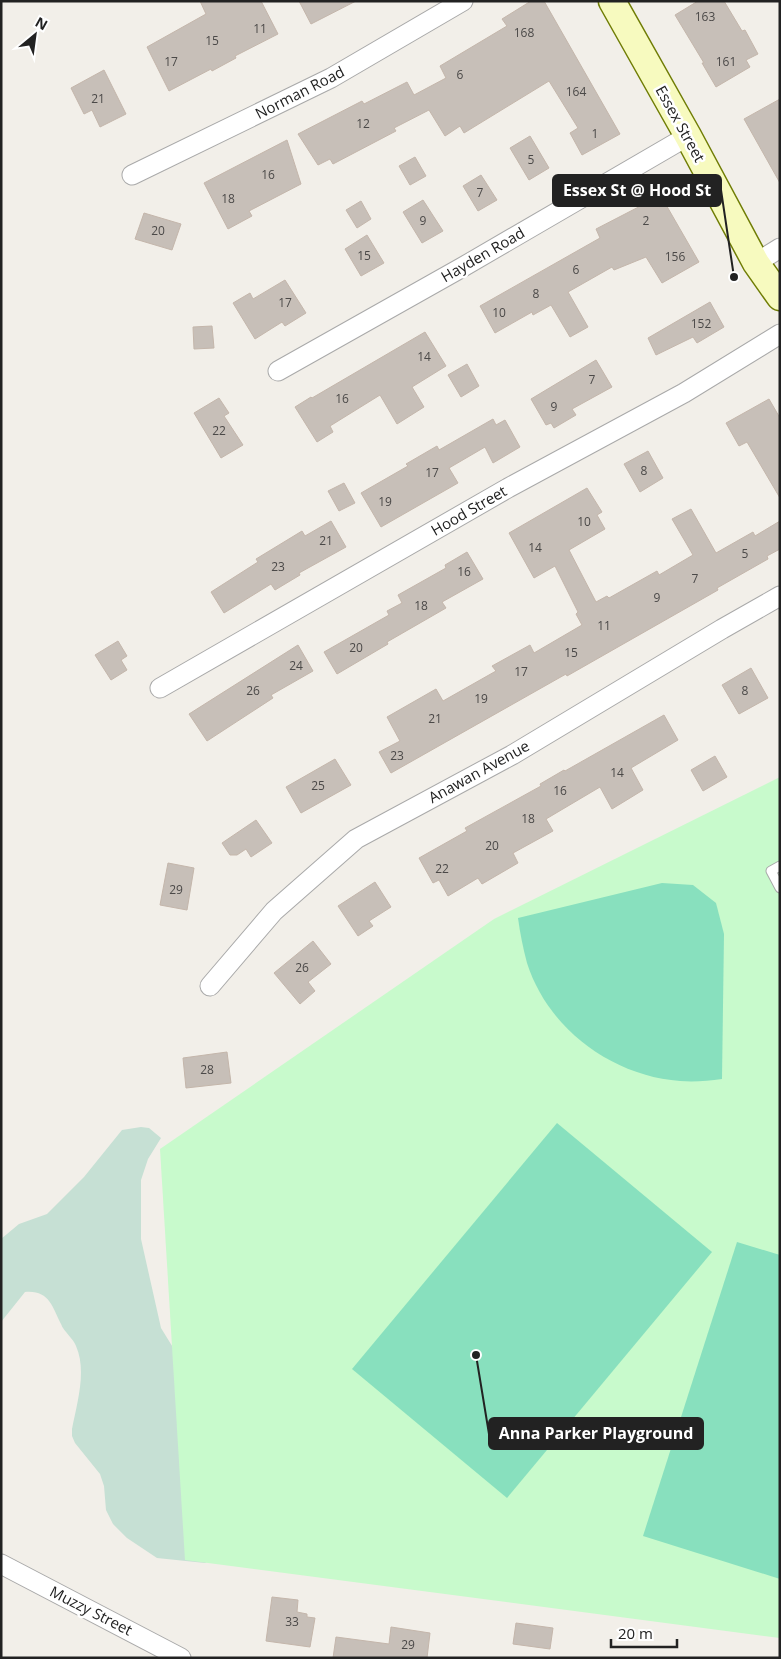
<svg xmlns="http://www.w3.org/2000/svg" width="781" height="1659" font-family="'Open Sans',sans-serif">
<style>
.wetland{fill:#c6e0d4}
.park{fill:#c8facc}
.pitch{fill:#88e0be}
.building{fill:#c7bfb8;stroke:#c4b6ab}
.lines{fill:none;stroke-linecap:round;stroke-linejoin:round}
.lane-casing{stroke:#a9a9a9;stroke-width:11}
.street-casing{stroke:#a9a9a9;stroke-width:21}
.secondary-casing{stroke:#707d05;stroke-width:29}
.lane{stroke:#fff;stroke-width:9}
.street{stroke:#fff;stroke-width:19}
.secondary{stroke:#f7fabf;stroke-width:26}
.labels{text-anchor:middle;stroke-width:5;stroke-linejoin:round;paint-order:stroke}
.number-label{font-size:12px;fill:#4b4948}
.street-label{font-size:15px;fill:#222;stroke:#fff}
.leader{fill:none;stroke:#222;stroke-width:2}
.callout-dot{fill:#222;stroke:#fff;stroke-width:2}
.callout{fill:#222;stroke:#222;stroke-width:2}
.callout-label{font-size:16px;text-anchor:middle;font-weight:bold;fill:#fff}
</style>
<rect width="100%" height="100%" fill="#f2efe9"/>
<path class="wetland" d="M141 1127 149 1128 161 1138 148 1159 141 1180V1239L161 1328 177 1354 218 1556 205 1563 157 1558 127 1538 113 1524 106 1510 104 1486 100 1474 75 1443 72 1436V1429C77 1403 87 1371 76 1346 73 1338 64 1332 61 1324 52 1306 49 1290 25 1292L1 1322V1239L19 1224 47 1214 84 1177 122 1130Z"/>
<path class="park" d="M780 777V1638L185 1560 160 1149 494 919Z"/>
<g class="pitch">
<path d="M662 883 693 885 716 903 724 934 722 1079C708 1081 694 1082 680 1081 612 1076 548 1029 527 963 523 948 520 933 518 918Z"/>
<path d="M557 1123 712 1252 507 1498 352 1369Z"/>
<path d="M737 1242 780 1255V1579L643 1536Z"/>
</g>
<g class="building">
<path d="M200 1H261L278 34 235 56 236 58 212 71 211 69 169 91 147 47 206 14Z"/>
<path d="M299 1H356L311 24Z"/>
<path d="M531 1H544L620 134 582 155 570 133 578 128 549 81 464 133 460 126 445 136 429 110 394 128 396 131 333 164 330 159 318 165 298 134 362 101 364 104 407 82 414 95 446 78 440 66 507 26 502 19Z"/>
<path d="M698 1H724L742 31 745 30 758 54 746 60 750 67 716 87 702 63H704L675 15Z"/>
<path d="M104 70 126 114 100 127 92 110 84 114 71 88Z"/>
<path d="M780 99V183L744 119Z"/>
<path d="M530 136 549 168 529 180 510 148Z"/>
<path d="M287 140 301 184 249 211 252 216 228 229 204 183Z"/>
<path d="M415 157 426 176 410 185 399 166Z"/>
<path d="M481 175 497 200 478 211 463 186Z"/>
<path d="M654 199 659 207 665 203 699 262 662 283 646 257 614 270 612 267 568 292 588 327 570 337 551 305 533 315 532 312 495 333 480 306 600 238 596 229Z"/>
<path d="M423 200 443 231 422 243 403 212Z"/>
<path d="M361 201 371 219 357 228 346 210Z"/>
<path d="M144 213 181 224 172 250 135 239Z"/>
<path d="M367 235 384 263 361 276 345 249Z"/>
<path d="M285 280 306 313 285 326 282 322 255 339 233 303 250 293 253 299Z"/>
<path d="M710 302 724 327 697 343 693 337 656 355 648 338Z"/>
<path d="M212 326 214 348 194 349 193 327Z"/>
<path d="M425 332 446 366 412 387 424 407 397 424 380 395 330 426 333 432 317 442 295 407 311 397 312 398Z"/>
<path d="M596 360 612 387 572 409 576 415 554 428 551 423 546 425 531 399Z"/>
<path d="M467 364 479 386 461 397 448 375Z"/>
<path d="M219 398 229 413 224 416 243 445 221 458 194 413Z"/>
<path d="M769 399 780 418V498L747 442 739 446 726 423Z"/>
<path d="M493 419 496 425 505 420 520 447 493 463 485 447 449 468 458 483 381 527 361 493 408 466 406 464 437 446 439 450Z"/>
<path d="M648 451 663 478 640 492 624 464Z"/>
<path d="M344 483 355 503 339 511 328 491Z"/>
<path d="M587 488 602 512 597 515 605 529 569 550 596 602 607 596 609 598 657 571 659 575 693 555 672 519 691 509 716 553 753 532 755 536 780 521V549L767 556 768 559 717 588 718 590 567 676 566 674 391 773 379 752 400 741 387 717 436 689 443 701 496 671 492 666 530 645 534 653 582 625 576 614 578 612 555 566 534 578 509 533Z"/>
<path d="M331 521 346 547 299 573 300 575 275 590 271 584 224 613 211 592 258 562 256 559 302 531 305 536Z"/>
<path d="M467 552 483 579 442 602 446 608 387 642 388 644 337 674 324 652 389 615 387 611 402 603 398 595 446 568 445 565Z"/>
<path d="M118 641 127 656 121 660 127 670 111 680 95 655Z"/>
<path d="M298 645 313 671 271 695 273 698 207 741 189 714Z"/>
<path d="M751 668 768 698 739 714 722 685Z"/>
<path d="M664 715 678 740 631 768 643 790 612 809 600 787 546 819 553 831 513 853 518 863 482 884 478 878 448 896 439 880 433 883 419 858 467 831 465 828 541 786 540 784 564 770 565 771Z"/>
<path d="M715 756 727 777 703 791 691 770Z"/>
<path d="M335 759 351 785 301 813 286 787Z"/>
<path d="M256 820 272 843 251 857 246 849 237 855H230L222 843Z"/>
<path d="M168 863 194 868 187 910 160 905Z"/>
<path d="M375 882 391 907 369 921 373 926 358 936 338 906Z"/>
<path d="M313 941 331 964 308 982 315 991 300 1004 274 973Z"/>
<path d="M227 1052 231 1083 186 1088 183 1058Z"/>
<path d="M272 1597 298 1600 297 1612 307 1614V1617L315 1618 310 1647 266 1641Z"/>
<path d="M516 1623 553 1628 550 1649 513 1644Z"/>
<path d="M391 1627 430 1633 427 1658H333L336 1637 389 1644Z"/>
</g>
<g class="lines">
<g class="lane-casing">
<path id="lane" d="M780 866 771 871 780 888"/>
</g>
<g class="street-casing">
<g id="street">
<path d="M132 175 331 78 463 1"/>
<path d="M756 263 780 248"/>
<path d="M278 371 461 268 688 136"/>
<path d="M160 688 508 488 684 393 780 334"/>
<path d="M210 986 274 911 356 839 512 755 722 629 780 596"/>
<path d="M1 1564 181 1658"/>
</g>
</g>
<g class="secondary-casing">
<path id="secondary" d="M612 1 688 136 756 263 780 297"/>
</g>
<use href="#lane" class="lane"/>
<use href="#street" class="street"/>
<use href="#secondary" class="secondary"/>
</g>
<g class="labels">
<g class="number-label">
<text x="705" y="21">163</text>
<text x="260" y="33">11</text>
<text x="524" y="37">168</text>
<text x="212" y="45">15</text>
<text x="171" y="66">17</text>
<text x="726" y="66">161</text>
<text x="460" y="79">6</text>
<text x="576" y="96">164</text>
<text x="98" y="103">21</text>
<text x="363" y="128">12</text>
<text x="595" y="138">1</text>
<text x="531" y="164">5</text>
<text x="268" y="179">16</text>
<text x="480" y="197">7</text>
<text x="228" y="203">18</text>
<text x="423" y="225">9</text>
<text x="646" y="225">2</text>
<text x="158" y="235">20</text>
<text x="364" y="260">15</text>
<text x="675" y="261">156</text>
<text x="576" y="274">6</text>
<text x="536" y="298">8</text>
<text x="285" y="307">17</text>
<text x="499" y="317">10</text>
<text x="701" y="328">152</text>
<text x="424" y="361">14</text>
<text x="592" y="384">7</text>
<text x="342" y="403">16</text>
<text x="554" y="411">9</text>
<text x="219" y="435">22</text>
<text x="644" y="475">8</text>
<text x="432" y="477">17</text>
<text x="385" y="506">19</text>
<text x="584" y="526">10</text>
<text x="326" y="545">21</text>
<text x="535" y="552">14</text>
<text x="745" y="558">5</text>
<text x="278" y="571">23</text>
<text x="464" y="576">16</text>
<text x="695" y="583">7</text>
<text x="657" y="602">9</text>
<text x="421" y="610">18</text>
<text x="604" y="630">11</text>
<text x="356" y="652">20</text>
<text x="571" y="657">15</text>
<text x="296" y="670">24</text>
<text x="521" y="676">17</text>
<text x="253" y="695">26</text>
<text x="745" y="695">8</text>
<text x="481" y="703">19</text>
<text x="435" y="723">21</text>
<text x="397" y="760">23</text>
<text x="617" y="777">14</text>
<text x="318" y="790">25</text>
<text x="560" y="795">16</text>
<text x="528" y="823">18</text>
<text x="492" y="850">20</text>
<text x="442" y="873">22</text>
<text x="176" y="894">29</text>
<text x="302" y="972">26</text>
<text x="207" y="1074">28</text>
<text x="292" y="1626">33</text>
<text x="408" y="1649">29</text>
</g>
<g class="street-label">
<text transform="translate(300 93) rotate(-27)" y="5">Norman Road</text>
<text transform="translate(680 124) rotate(61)" y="5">Essex Street</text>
<text transform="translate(483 255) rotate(-30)" y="5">Hayden Road</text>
<text transform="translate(469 511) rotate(-30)" y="5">Hood Street</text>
<text transform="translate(479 772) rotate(-29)" y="5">Anawan Avenue</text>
<text transform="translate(91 1611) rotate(27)" y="5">Muzzy Street</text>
</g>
</g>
<path class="leader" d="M734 277L721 190M476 1355L489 1434"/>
<g class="callout-dot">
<circle cx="734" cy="277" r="5"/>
<circle cx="476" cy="1355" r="5"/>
</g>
<g class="callout">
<rect x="553" y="175" width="168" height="31" rx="5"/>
<rect x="489" y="1418" width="214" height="31" rx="5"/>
</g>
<g class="callout-label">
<text x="637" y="196">Essex St @ Hood St</text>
<text x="596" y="1439">Anna Parker Playground</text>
</g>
<rect width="781" height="1659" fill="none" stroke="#222222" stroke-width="5"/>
<g transform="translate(35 35) rotate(29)" stroke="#ffffff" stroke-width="4" paint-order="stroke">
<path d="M0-4L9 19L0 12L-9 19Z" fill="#222222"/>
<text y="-8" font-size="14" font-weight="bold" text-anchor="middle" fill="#222222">N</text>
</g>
<path d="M611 1639v8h66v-8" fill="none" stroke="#222222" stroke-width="2.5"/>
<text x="618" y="1639" font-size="15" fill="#222222" stroke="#ffffff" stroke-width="4" paint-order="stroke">20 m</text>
</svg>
